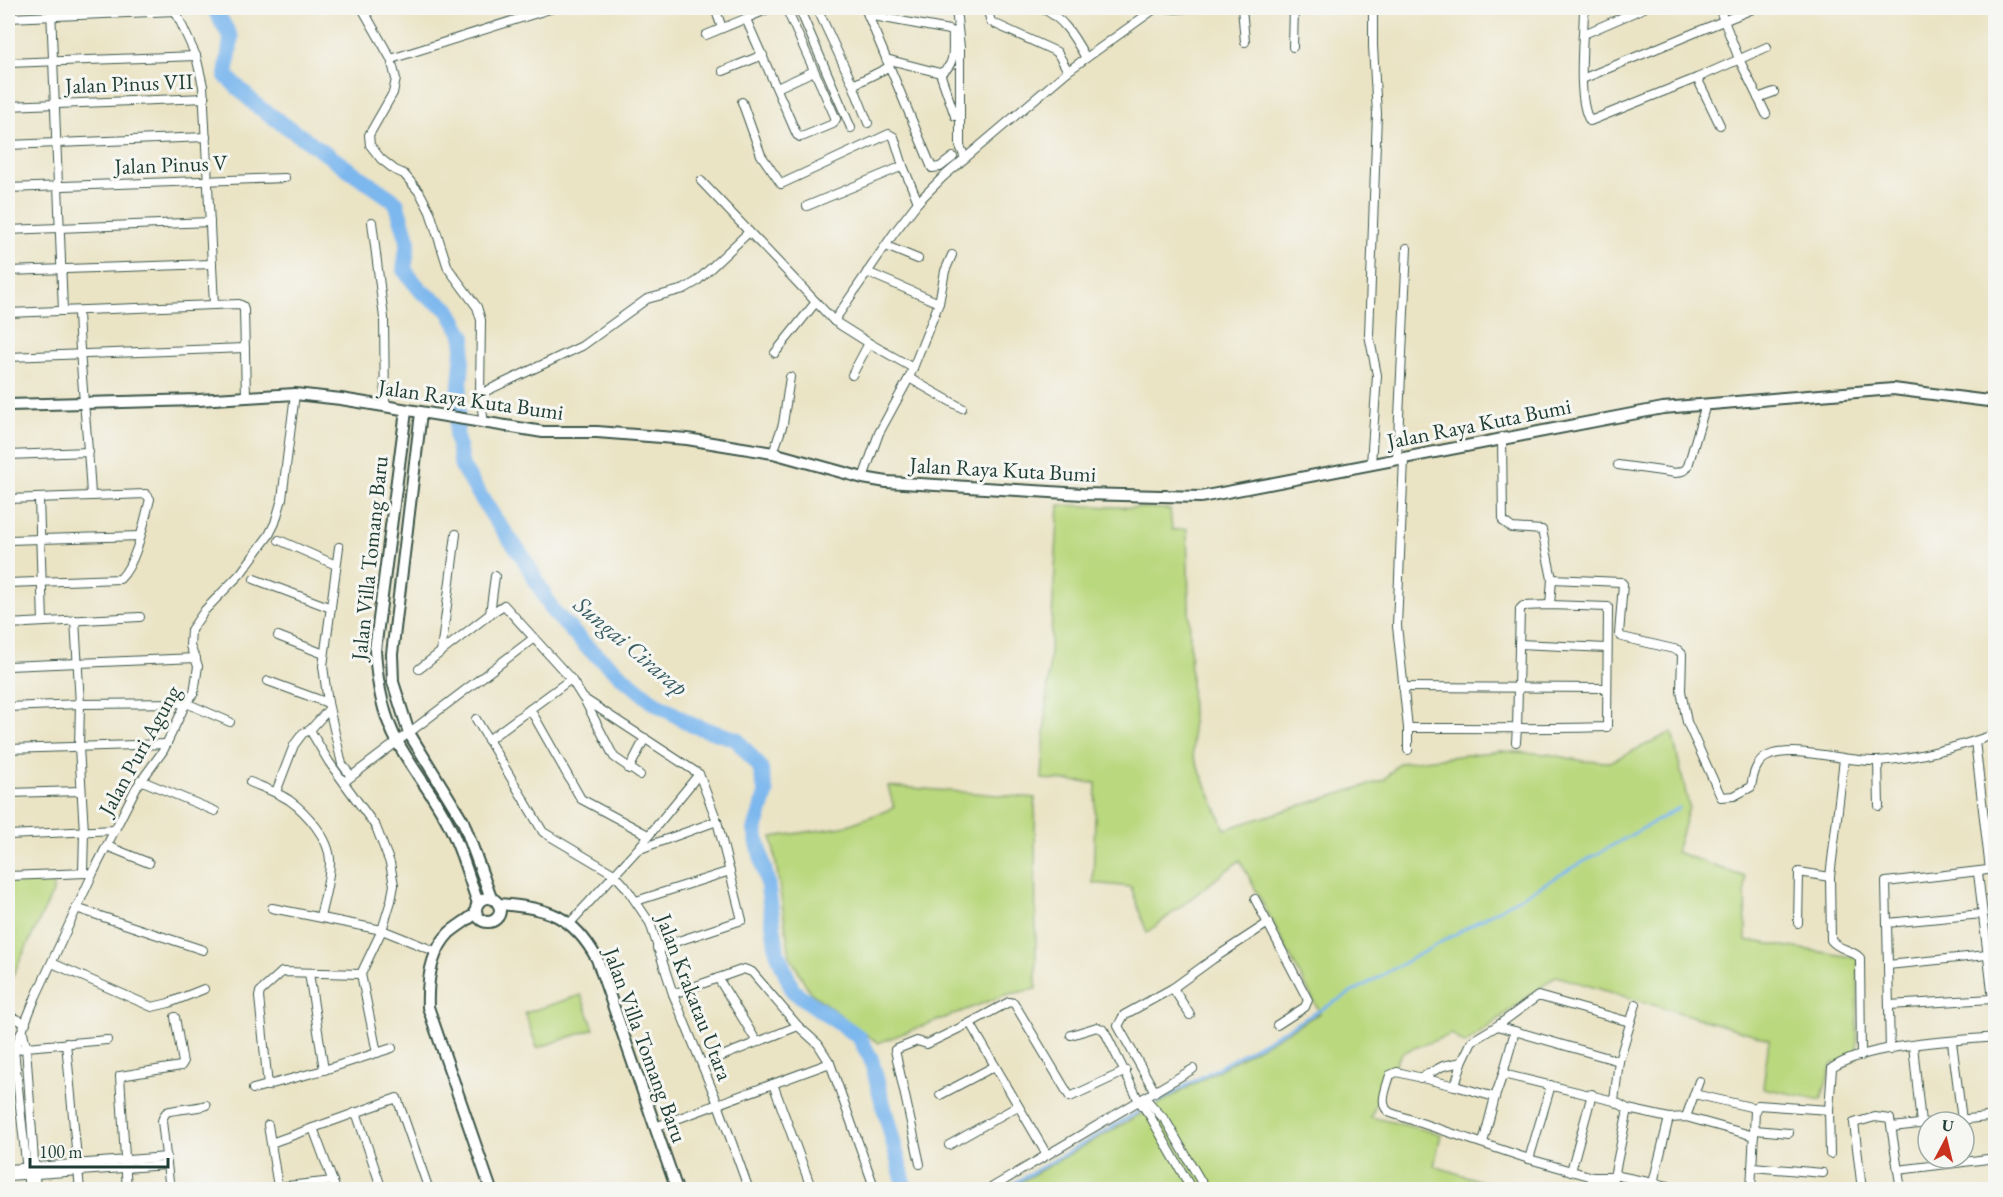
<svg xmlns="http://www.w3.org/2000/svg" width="2003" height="1197" font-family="'EB Garamond',serif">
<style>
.green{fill:#bad87e;stroke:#6c8a59;stroke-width:1.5}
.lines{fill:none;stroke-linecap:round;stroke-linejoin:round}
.stream{stroke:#7cb7ee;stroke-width:3}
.river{stroke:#7cb7ee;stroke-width:16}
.street-casing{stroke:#3d564a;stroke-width:10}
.secondary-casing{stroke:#3d564a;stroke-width:14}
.street{stroke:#fff;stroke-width:8}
.secondary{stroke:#fff;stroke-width:10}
.labels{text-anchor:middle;stroke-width:6;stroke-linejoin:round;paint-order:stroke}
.street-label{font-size:22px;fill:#1f3d34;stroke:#f6f6f2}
.water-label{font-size:24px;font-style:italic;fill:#365c62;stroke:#f6f6f2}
</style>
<rect width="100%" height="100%" fill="#f6f6f2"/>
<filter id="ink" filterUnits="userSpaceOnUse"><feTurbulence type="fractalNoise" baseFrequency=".0167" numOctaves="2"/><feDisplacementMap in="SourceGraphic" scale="12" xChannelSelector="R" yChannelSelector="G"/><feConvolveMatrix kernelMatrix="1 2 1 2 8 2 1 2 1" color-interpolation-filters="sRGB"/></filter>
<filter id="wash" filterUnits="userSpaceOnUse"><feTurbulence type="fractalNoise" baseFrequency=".008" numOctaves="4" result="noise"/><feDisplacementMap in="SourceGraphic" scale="24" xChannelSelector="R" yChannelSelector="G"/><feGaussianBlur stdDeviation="1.35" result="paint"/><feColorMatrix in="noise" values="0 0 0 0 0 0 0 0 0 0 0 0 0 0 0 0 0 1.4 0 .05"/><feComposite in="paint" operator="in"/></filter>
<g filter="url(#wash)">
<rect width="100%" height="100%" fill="#eae3c4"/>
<g class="green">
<path d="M1059 505 1170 509 1172 530 1187 529 1193 755 1225 829 1384 780 1399 763 1500 751 1548 754 1583 761 1610 762 1672 732 1689 807 1676 852 1745 877 1746 940 1858 958 1857 1059 1832 1064 1821 1100 1763 1088 1769 1039 1556 976 1465 1044 1452 1034 1403 1052 1387 1075 1371 1117 1441 1134 1434 1166 1506 1189 1006 1190 1320 1013 1240 860 1147 933 1131 887 1093 883 1096 783 1042 779Z"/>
<path d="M888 786 1035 798 1036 989 1005 995 878 1043 810 992 790 956 772 837 842 827 894 808Z"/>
<path d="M8 881H53V892L12 977 8 974Z"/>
<path d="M581 995 594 1029 537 1048 525 1013Z"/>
</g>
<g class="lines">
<g class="stream">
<path d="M1157 1102 1679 808"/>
<path d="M1002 1190 1140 1111"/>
</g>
<path class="river" d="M214 8 231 38 226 76 257 106 396 202 408 241 404 270 422 292 448 309 464 337 456 435 462 467 495 519 523 557 553 611 587 647 652 701 692 725 736 739 760 767 766 794 755 830 767 881 777 952 793 991 859 1037 871 1059 906 1190"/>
</g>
</g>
<g filter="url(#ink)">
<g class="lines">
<g class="street-casing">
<g id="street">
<path d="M51 8 63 311"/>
<path d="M174 8 196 56 203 86 214 305"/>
<path d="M362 8 391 59 396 79 393 93 369 135 370 145 381 159 395 170 404 174 420 193 430 212 448 268 477 307 481 320 480 394 484 424"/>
<path d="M715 8 722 28"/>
<path d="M799 8 851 128"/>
<path d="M817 8 853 85 868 123"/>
<path d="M865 8 932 168 940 167 953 157"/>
<path d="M956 8 960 48V146L965 158"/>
<path d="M987 8 991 22 1057 52 1068 71"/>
<path d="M1041 8C1064 18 1074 37 1086 58"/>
<path d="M1167 8 1176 9 1187 8"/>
<path d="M1242 8 1245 42"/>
<path d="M1584 8C1584 34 1576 100 1590 121L1697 78 1767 47"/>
<path d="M1719 8 1739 59 1766 114"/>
<path d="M868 15 949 30 953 32C952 48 957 66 940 73L886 59"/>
<path d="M8 18 175 11"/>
<path d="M746 19 797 135 800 137 804 136 833 124 836 119 786 8"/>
<path d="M1584 34 1644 8"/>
<path d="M706 35 771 8"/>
<path d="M1293 47 1294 8"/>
<path d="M391 59 553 8"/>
<path d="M8 63 196 56"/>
<path d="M723 71 763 55"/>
<path d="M940 73 955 116"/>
<path d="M1697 78 1720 125"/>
<path d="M1582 79 1755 8"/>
<path d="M853 85 889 67"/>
<path d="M777 88 814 71"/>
<path d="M1758 98 1774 92"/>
<path d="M742 102 761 155 781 184 889 134 894 137 903 166 918 202"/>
<path d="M8 106 205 98"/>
<path d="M8 145 206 137"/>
<path d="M701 181 834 321 869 343 913 368"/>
<path d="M8 188 285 178"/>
<path d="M807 206 903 166"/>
<path d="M372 222 384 318 385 407"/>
<path d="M8 230 210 222"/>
<path d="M886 246 918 259"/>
<path d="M8 271 212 264"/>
<path d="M867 272 939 303"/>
<path d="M78 311C80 373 88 434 91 496"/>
<path d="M8 313 239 304 243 306 244 310 246 396"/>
<path d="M834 321 894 233 918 202 943 177 1068 71 1156 8"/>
<path d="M775 353 816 302"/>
<path d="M8 357 245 348"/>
<path d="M852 375 869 343"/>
<path d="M909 378 962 408"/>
<path d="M480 394 582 346 647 299 684 289 696 282 749 232"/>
<path d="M1502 437 1503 521 1512 528 1542 530 1552 579 1550 605"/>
<path d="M773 453 783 424 790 377"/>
<path d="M8 455 89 452"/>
<path d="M1404 458 1397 626 1408 728V750"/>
<path d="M1397 459 1407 248"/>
<path d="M1371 464 1377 375 1369 335 1377 114 1373 46V8"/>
<path d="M1618 465 1676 473 1685 470 1688 466 1706 404"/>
<path d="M863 478 879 433 909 378 939 303 945 271 952 255"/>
<path d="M39 498 43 622"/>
<path d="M8 499 146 494 150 499C144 522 137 562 120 579L8 583"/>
<path d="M8 540 140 536"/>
<path d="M279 540 336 565"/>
<path d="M339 547 323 666 328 703 342 764 351 776"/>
<path d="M254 579 331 608"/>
<path d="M1552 579 1621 582 1623 584 1619 634 1622 637 1678 650 1682 654 1681 691 1687 722 1721 797 1734 796 1751 787C1753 775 1756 761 1768 756 1795 744 1848 763 1879 761 1918 758 1958 747 1996 734"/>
<path d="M490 614 495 576"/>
<path d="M75 620 80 704 79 747 84 832 83 873"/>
<path d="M8 624 140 617"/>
<path d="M278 636 324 654"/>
<path d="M1519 644 1607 648"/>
<path d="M441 652 456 534"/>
<path d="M8 666 196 658"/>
<path d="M419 669 490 614 504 605 571 679 583 698 699 774 717 821 742 920 657 948"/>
<path d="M268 681 328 703"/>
<path d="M1403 687 1606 688"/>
<path d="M584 699 614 757 640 775"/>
<path d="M8 707 80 704 186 703 230 722"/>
<path d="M530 709 581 799 648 835"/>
<path d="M476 719 543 832 614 874 625 886 650 923 673 994 718 1104 749 1190"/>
<path d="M1408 728C1474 728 1541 729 1607 727L1608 607 1550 605 1523 606 1520 609 1517 728 1516 742"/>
<path d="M310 730 329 762 376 827 390 863 394 885 391 901 382 930 361 974 377 1053"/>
<path d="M488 740 571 679"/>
<path d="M1975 741 1990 870"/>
<path d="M8 749 167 744"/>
<path d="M1844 759 1830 877 1831 940C1838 950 1852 949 1860 958L1861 1056"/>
<path d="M1878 761 1879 806"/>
<path d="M629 769 645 738"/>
<path d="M140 780 215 811"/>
<path d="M250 782C264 788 277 792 289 800 306 812 330 839 330 861 330 880 324 899 320 917"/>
<path d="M344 782 534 638"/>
<path d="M276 792 294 745 303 733 310 730 329 709"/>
<path d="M8 793 81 791"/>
<path d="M8 835 115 830"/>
<path d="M107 846 149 863"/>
<path d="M637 850 717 821"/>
<path d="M1978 873 1996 1025"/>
<path d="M8 876 87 873"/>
<path d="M1255 899 1308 1000 1305 1007 1277 1025"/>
<path d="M636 901 730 871"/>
<path d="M76 908 203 950"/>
<path d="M272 908 382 930 437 952"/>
<path d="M570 923 637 850 699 774"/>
<path d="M1798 923 1799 872 1830 877"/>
<path d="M1887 923 1982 914"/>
<path d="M52 963 152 1007 169 1003 204 989"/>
<path d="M1888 965 1987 955"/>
<path d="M309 973 324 1070"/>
<path d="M718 978 757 1042"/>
<path d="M1173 988 1190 1015"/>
<path d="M673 994 744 969 752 972 798 1026 818 1044 830 1063 873 1184V1190"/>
<path d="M1889 1005 1992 999"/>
<path d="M8 1016 26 1023"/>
<path d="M1497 1026 1619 1061"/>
<path d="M23 1032 26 1047 36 1190"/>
<path d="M1071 1035 1097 1027 1104 1030 1139 1101 1150 1116 1192 1190"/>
<path d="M1952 1042 1962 1120"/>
<path d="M66 1043 80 1190"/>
<path d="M1913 1045 1921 1124"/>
<path d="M14 1050 36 996 93 873 136 788 163 751 186 703 194 693 198 666 190 646 191 630 205 610 241 573 269 535 275 523 282 499 295 394"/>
<path d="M14 1050 29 1190"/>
<path d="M1890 1050 1886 882 1996 869"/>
<path d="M8 1053 26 1047 107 1040"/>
<path d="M702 1064 798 1026"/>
<path d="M1503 1074 1515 1031"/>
<path d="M1420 1078 1443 1066 1462 1062"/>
<path d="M773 1084 812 1190"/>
<path d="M268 1086 259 997 260 992 282 972 361 974"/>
<path d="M1455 1086 1495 1097"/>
<path d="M253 1089 324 1070 392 1048"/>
<path d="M1155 1092 1118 1026 1124 1015 1173 988 1213 959 1268 923"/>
<path d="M1694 1094 1755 1108"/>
<path d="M940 1095 995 1066"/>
<path d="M1145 1098 1166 1121 1206 1190"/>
<path d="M1628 1109 1669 1118 1686 1117 1754 1136"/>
<path d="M1829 1110 1830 1154"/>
<path d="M356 1112 382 1190"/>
<path d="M1686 1117 1699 1081"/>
<path d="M1940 1122 1996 1116"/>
<path d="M268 1125 278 1187 333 1181"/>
<path d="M655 1127 830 1063"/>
<path d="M1892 1127 1928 1123"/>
<path d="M313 1128 336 1190"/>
<path d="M1755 1130 1789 1133"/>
<path d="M271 1143 397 1098 429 1190"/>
<path d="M1483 1143 1495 1097 1503 1074 1614 1101"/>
<path d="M949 1145 1018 1106"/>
<path d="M1047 1155 970 1023 1009 1002 1014 1003 1070 1097 1126 1071"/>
<path d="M1529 1159 1551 1085"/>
<path d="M920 1164 895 1050 917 1041 927 1044 970 1023"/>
<path d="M1753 1167 1823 1173"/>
<path d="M8 1169 167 1157"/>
<path d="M1898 1170 1996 1158"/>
<path d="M1571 1171 1592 1094"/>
<path d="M1614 1175 1668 1186 1667 1190"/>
<path d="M8 1176 167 1165"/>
<path d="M1593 1177 1529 1159 1391 1113C1377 1106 1387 1087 1390 1075L1397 1072 1455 1086 1462 1062 1472 1041 1497 1026 1538 996 1630 1022"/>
<path d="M1653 1183 1669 1118"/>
<path d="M991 1188 1193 1069"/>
<path d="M1686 1188 1696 1190"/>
<path d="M127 1190 120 1076 181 1066 183 1063 175 1017"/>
<path d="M170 1190 162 1121C163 1118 164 1114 167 1112 173 1109 196 1109 206 1105"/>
<path d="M1590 1190 1593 1177H1614L1628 1109 1614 1101 1619 1061 1636 1004"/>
<path d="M1751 1190 1755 1111 1758 1105 1829 1110 1832 1068C1867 1044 1952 1041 1996 1037"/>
<path d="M1862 1190 1854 1123 1875 1117 1890 1119 1901 1190"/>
</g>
</g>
<g class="secondary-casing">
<g id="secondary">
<path d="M8 405 198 400 295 394 341 399 543 432H597L687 439 773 453 863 478 887 482 1083 494 1201 497 1663 408 1893 389 1996 402"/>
<path d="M406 411 375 650C377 682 382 714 398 743 413 770 433 794 447 821 461 847 468 876 478 903"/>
<path d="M421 413 392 654 393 682 409 733 463 821 491 898"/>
<circle cx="488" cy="910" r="12"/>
<path d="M498 904C547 907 573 915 597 959L677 1190"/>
<path d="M476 913C468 920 457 926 449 933 431 952 427 982 428 1007L491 1190"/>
</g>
</g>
<use href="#street" class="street"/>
<use href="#secondary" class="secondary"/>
</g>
</g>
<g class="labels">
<g class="street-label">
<text transform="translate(129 83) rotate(-2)" y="8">Jalan Pinus VII</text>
<text transform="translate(171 164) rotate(-2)" y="8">Jalan Pinus V</text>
<text transform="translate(471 399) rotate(8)" y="8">Jalan Raya Kuta Bumi</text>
<text transform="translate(1479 423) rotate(-11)" y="8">Jalan Raya Kuta Bumi</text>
<text transform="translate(1003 469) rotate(3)" y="8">Jalan Raya Kuta Bumi</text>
<text transform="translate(369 558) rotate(-84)" y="8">Jalan Villa Tomang Baru</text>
<text transform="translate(139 750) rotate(-61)" y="8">Jalan Puri Agung</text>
<text transform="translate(695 997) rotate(69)" y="8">Jalan Krakatau Utara</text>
<text transform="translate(646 1045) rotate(70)" y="8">Jalan Villa Tomang Baru</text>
</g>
<g class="water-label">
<text transform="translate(631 646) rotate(40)" y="8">Sungai Cirarap</text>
</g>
</g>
<rect width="2003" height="1197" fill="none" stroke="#f6f6f2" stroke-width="30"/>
<g transform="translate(1946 1140) rotate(7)"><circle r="28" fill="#f6f6f2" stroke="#a0aca6" stroke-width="1.5"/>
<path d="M0-4.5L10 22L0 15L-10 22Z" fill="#c8321e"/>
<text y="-9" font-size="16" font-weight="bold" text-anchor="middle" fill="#1f3d34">U</text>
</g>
<path d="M30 1158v9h138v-9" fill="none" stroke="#1f3d34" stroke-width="3"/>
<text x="39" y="1158" font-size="18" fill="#1f3d34" stroke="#f6f6f2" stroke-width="4.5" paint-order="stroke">100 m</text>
</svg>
